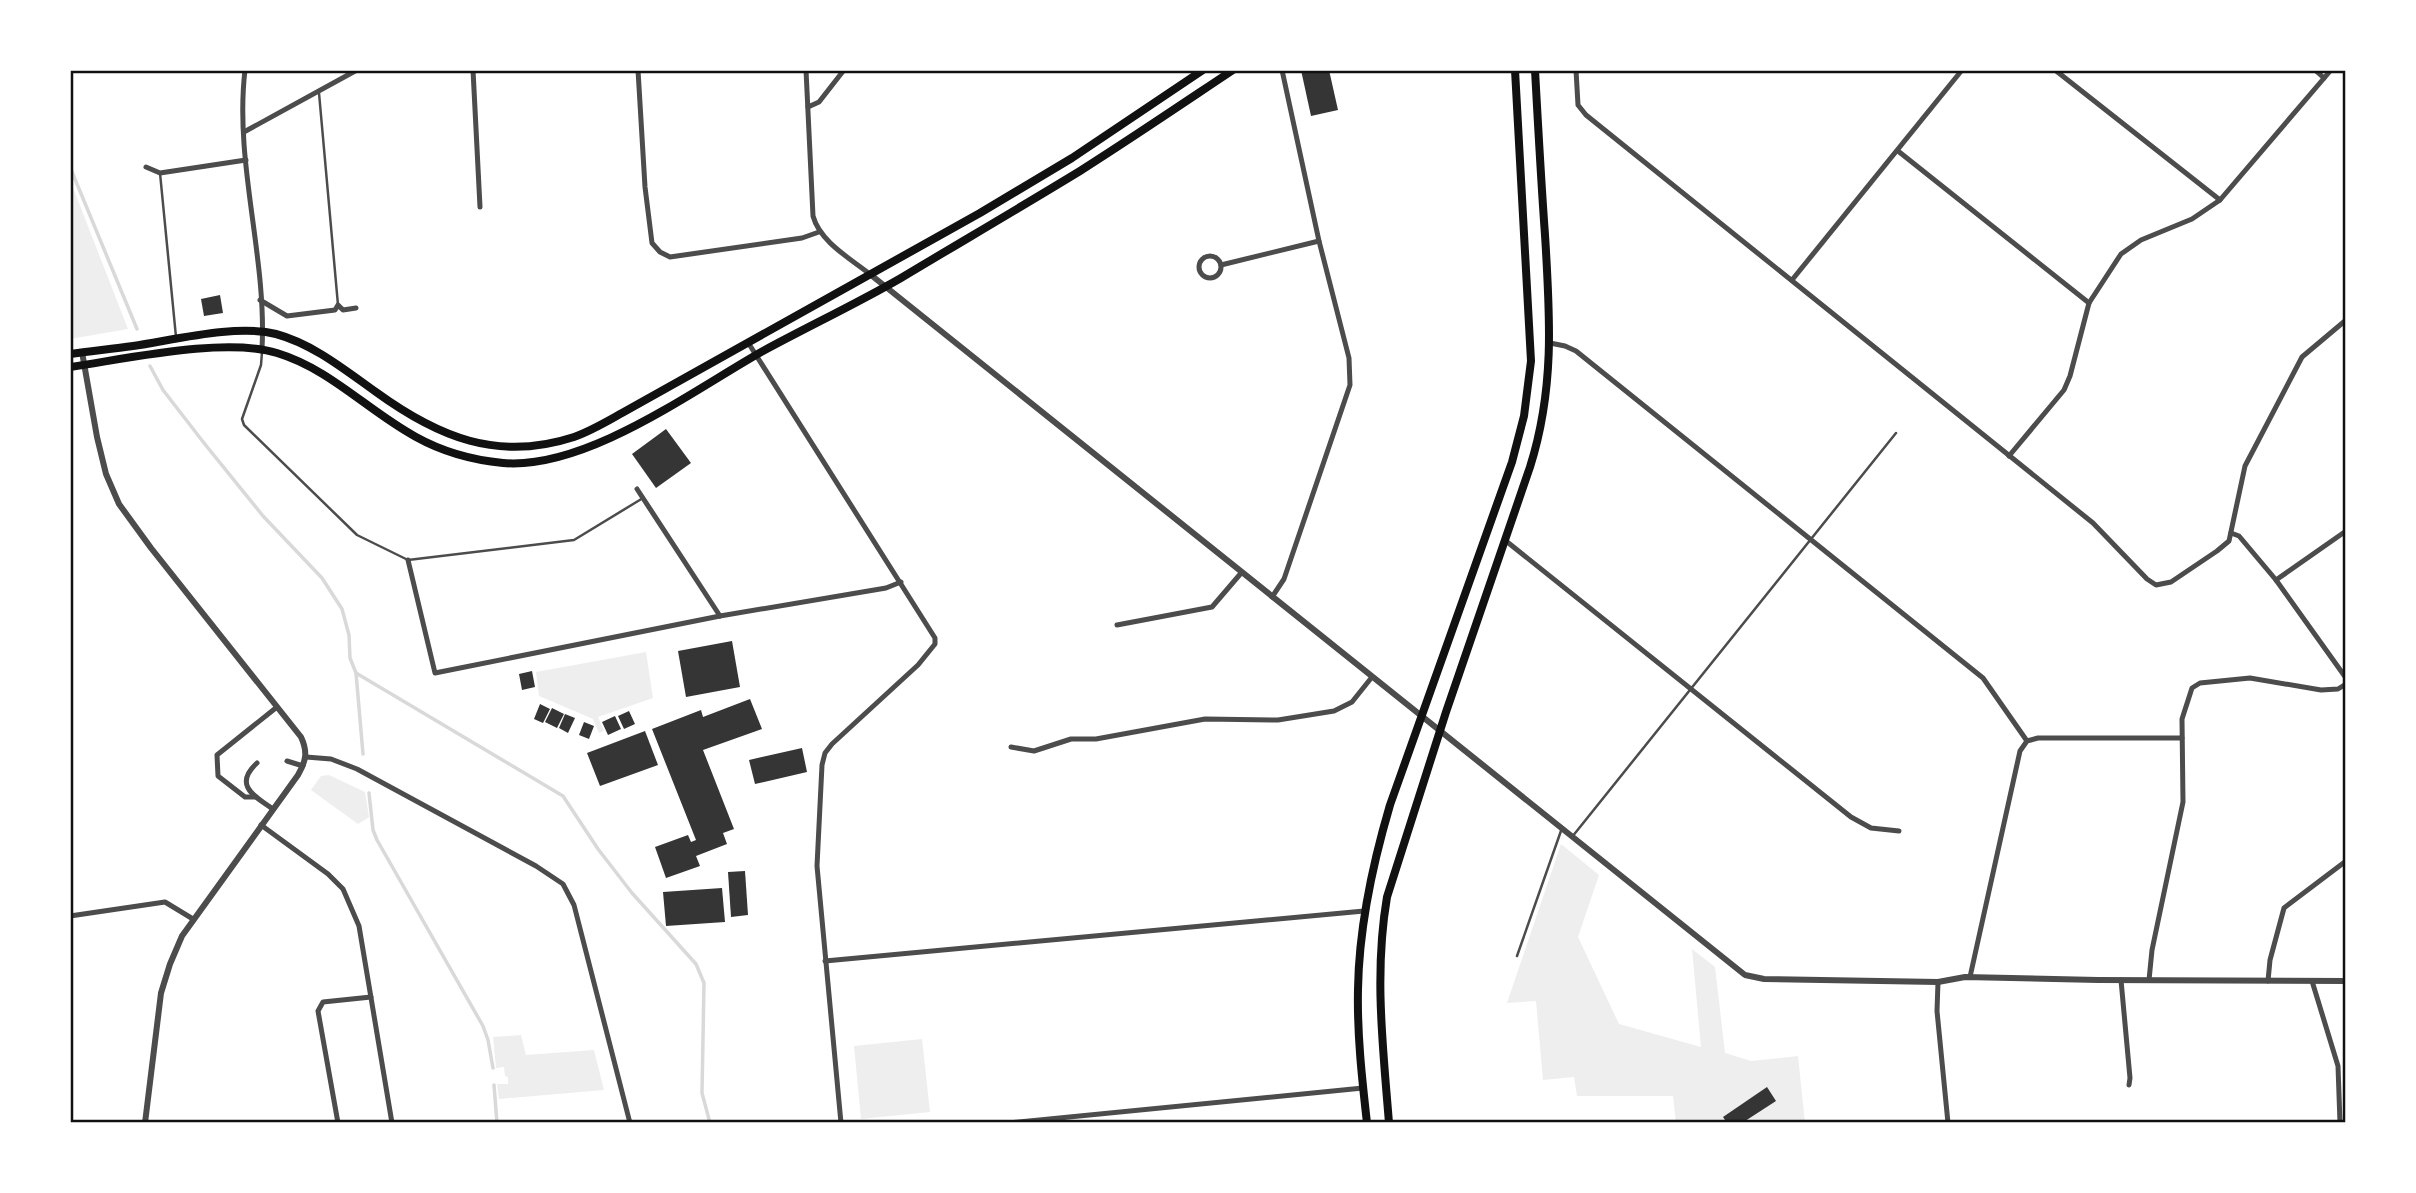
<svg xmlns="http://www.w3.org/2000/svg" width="2416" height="1193" font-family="Helvetica,sans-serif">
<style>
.green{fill:#eee}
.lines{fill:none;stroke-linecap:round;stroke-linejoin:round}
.stream{stroke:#d9d9d9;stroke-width:3.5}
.building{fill:#353535}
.service{stroke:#4c4c4c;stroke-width:2.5}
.minor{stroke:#4c4c4c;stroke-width:5}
.tertiary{stroke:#4c4c4c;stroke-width:6}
.trunk{stroke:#111;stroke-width:8}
.neatline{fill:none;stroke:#111;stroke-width:2.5}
</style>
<rect width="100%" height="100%" fill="#fff"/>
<g class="green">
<path d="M70 180 128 329 70 339Z"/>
<path d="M646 652 653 698 598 717 604 731 599 733 593 719 539 696 536 672Z"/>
<path d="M329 775 365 792 369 817 358 824 311 790 321 776Z"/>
<path d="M1561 844 1599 875 1578 937 1619 1024 1701 1047 1692 949 1715 967 1725 1053 1751 1061 1798 1056 1805 1123H1676L1673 1096H1577L1574 1077 1543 1080 1536 1001 1507 1003Z"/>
<path d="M521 1035 526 1055 594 1050 604 1090 499 1099 497 1084H508V1077L505 1076 504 1067 496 1068 493 1037Z"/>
<path d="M922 1039 930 1112 861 1119 854 1046Z"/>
</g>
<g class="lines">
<g class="stream">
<path d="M70 167 137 329"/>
<path d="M150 366 163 390 204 443 263 516 322 578 342 609 349 635 350 658 356 673 363 754"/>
<path d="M356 673 563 796 598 849 632 893 696 964 704 983 702 1093 710 1123"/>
<path d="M369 793 373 830 377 840 483 1026 488 1040 493 1068"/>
<path d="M494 1085 497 1123"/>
</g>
</g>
<g class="building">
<path d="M1301 70H1329L1338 110 1311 116Z"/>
<path d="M220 295 223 313 204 316 201 299Z"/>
<path d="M666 429 691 463 656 488 632 454Z"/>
<path d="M732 641 740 687 686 697 678 651Z"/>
<path d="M532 671 535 687 522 690 519 674Z"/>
<path d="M750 699 762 729 703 750 734 829 723 833 727 844 696 856 700 866 666 878 655 847 688 835 691 842 696 840 652 729 701 710 703 717Z"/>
<path d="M540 704 550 709 543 723 534 719Z"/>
<path d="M552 708 564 714 557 728 545 722Z"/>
<path d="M629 711 635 724 624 729 618 716Z"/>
<path d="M565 714 575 718 568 733 559 728Z"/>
<path d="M615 716 621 729 608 735 602 722Z"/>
<path d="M584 722 594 726 589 739 579 735Z"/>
<path d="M645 731 658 765 600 786 587 753Z"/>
<path d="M802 748 807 772 755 784 749 760Z"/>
<path d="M745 871 748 915 731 917 728 872Z"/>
<path d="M722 888 725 922 666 926 663 892Z"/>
<path d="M1767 1087 1776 1101 1742 1123H1727L1723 1117Z"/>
</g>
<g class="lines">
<g class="service">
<path d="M319 93 338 305"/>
<path d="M160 173 176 337"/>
<path d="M262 352 261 365 242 419 244 425 357 535 408 560 574 540 643 498"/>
<path d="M1572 837 1896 433"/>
<path d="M1517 956 1562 828"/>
</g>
<g class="minor">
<path d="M245 70C234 163 267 256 262 349"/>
<path d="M473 70 480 207"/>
<path d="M638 70 645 187 652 243 660 252 670 257 802 238 819 232"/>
<path d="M806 70 813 216C820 242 851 259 871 275"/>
<path d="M1576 70 1578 105 1586 115 2093 523 2147 579 2156 585 2171 582 2217 551 2229 541 2245 466 2302 357 2346 320"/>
<path d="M2055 70 2220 200"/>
<path d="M2315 70 2324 78"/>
<path d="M808 107 819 102 844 70"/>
<path d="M244 132 357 70"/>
<path d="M1898 151 2089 303"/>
<path d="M146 167 160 173 246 160"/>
<circle cx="1210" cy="267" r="11"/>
<path d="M1221 265 1319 241"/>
<path d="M1792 280 1962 70"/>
<path d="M260 300 287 316 335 310 338 305 343 310 356 308"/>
<path d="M1550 343 1565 346 1576 351 1983 678 2027 741"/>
<path d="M749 344 935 638V644L918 665 832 744 825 753 822 765 817 866 841 1123"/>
<path d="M2009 456 2064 390 2070 376 2089 303 2121 254 2141 240 2192 219 2220 200 2331 70"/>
<path d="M637 489 720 616"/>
<path d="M2231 533 2239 536 2276 580 2346 678"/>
<path d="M1506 541 1851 817 1871 828 1899 831"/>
<path d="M408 560 435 673 720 616 886 588 901 582"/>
<path d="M2276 580 2346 531"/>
<path d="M1272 597 1284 579 1350 385 1349 358 1319 241 1282 70"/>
<path d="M1117 625 1212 607 1242 572"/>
<path d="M1011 747 1034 751 1071 739H1096L1205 719 1278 720 1334 711 1352 702 1372 677"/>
<path d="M306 757 331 759 357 769 536 866 563 884 574 905 630 1123"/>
<path d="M287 761 303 766"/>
<path d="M257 763C233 785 254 796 273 809"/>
<path d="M256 797H245L218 776 217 755 277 707"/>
<path d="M261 825 328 874 343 889 359 926 392 1123"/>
<path d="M70 916 165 902 193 919"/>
<path d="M825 961 1364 911"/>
<path d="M1970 977 2020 751 2027 741 2038 738H2182"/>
<path d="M2121 980 2130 1078 2129 1085"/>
<path d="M2149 980 2152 950 2183 802 2182 719 2192 688 2200 683 2250 678 2321 690 2338 689 2346 684"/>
<path d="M2268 981 2270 960 2284 908 2346 861"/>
<path d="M2312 981 2338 1066 2340 1123"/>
<path d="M1938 982 1937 1011 1948 1123"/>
<path d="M338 1123 318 1011 323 1002 371 997"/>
<path d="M1009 1123 1363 1088"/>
</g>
<g class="tertiary">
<path d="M871 275 1745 975 1764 979 1938 982 1965 977 2098 980 2346 981"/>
<path d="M82 352 97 437 106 474 119 504 151 548 301 737C308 752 306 761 298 775L182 936 170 964 161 993 145 1123"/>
</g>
<g class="trunk">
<path d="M70 354C91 351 112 349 133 346 174 340 236 324 276 334 313 344 345 370 376 392 438 437 498 462 574 437 591 431 606 422 622 413L980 213 1072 158 1203 70"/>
<path d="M70 367C126 359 224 337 277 353 330 369 368 411 416 437 443 452 472 460 503 463 586 470 692 391 763 351 809 326 856 304 901 278 961 242 1021 207 1080 171 1132 138 1182 104 1233 70"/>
<path d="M1367 1123C1362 1079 1357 1034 1358 989 1359 926 1372 866 1390 805L1512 462 1524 416 1531 361 1515 70"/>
<path d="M1389 1123C1383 1047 1374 973 1387 897L1446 712 1530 467C1555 388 1550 316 1545 235 1541 180 1538 125 1535 70"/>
</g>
</g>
<rect width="2416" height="1193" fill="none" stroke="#ffffff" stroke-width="144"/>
<rect x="72" y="72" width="2272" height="1049" class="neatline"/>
</svg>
